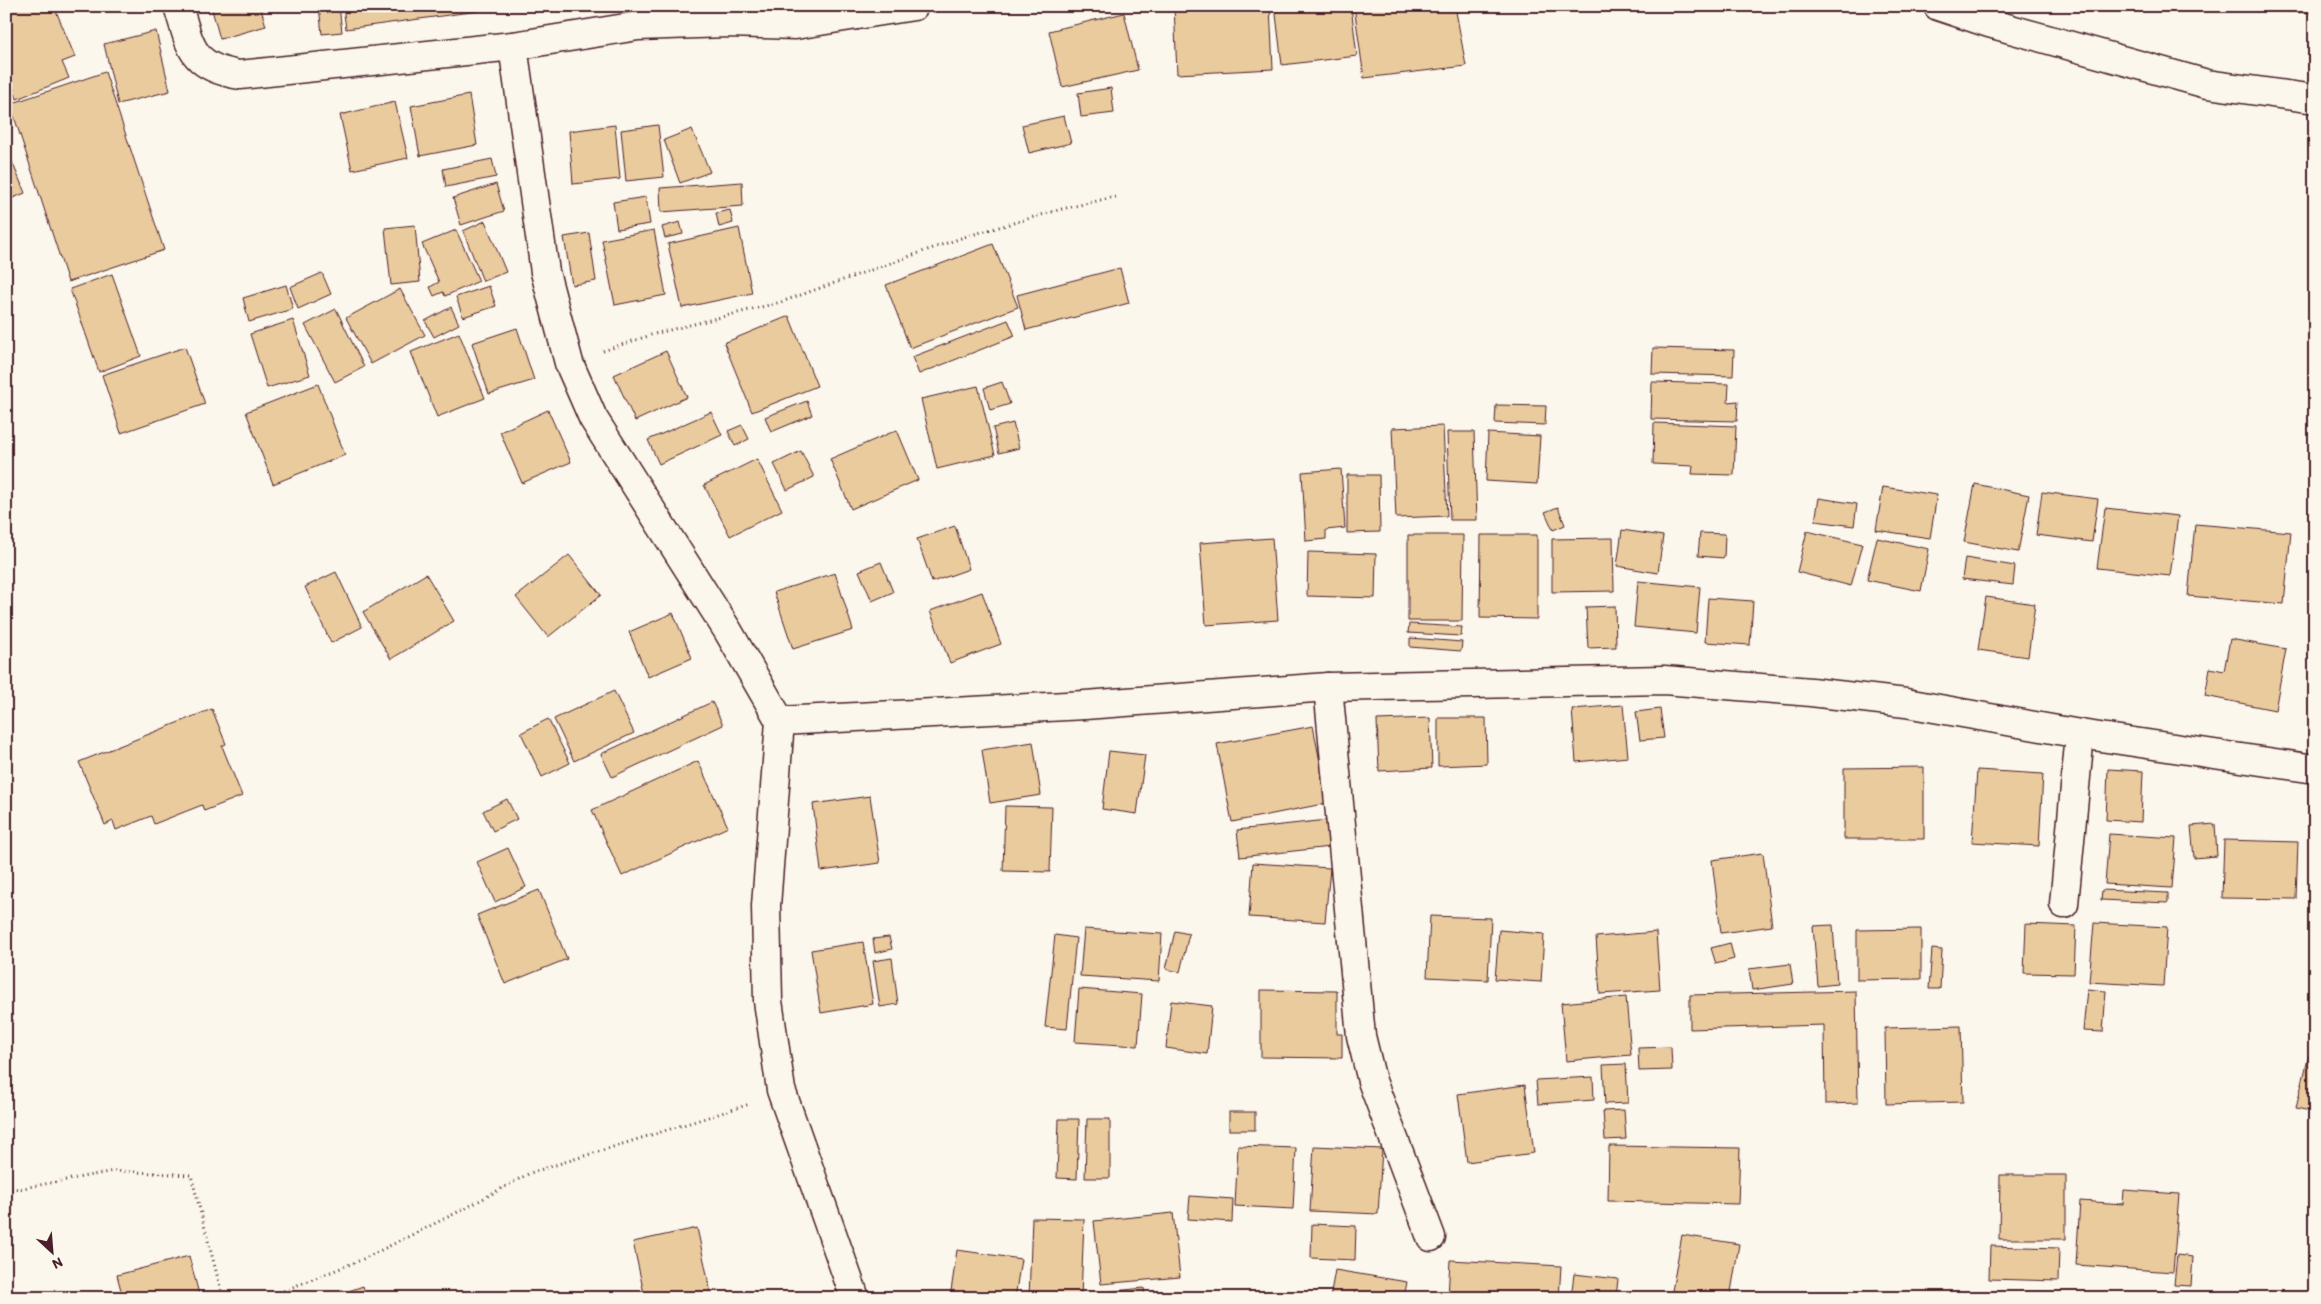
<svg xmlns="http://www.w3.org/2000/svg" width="2321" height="1304" font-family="Itim,sans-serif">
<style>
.building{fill:#eacb9d;stroke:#4a1f2b}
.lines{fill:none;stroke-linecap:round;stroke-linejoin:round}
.minor-casing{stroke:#4a1f2b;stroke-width:31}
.path{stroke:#4a1f2b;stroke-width:3;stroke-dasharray:1 4;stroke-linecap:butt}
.minor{stroke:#fbf7ec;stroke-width:28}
</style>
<rect width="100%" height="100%" fill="#fbf7ec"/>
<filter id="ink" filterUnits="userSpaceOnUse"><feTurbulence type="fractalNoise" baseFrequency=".02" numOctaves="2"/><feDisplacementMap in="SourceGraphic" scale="10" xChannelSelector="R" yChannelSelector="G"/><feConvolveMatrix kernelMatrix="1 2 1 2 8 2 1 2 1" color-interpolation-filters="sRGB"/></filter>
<g filter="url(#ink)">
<g class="building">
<path d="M6 6H54L75 57 62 62 69 78 17 99 11 83 6 85Z"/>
<path d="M211 6H260L266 26 220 39Z"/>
<path d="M319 6H339L342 32 322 34Z"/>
<path d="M343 6H477L478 11 346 29Z"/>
<path d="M1174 6H1270L1273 69 1177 74Z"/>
<path d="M1275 6H1351L1357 56 1282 65Z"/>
<path d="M1354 6H1455L1466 66 1364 78Z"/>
<path d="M2268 6H2315V13L2267 11Z"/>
<path d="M1124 13 1138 70 1062 87 1049 31Z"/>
<path d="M156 31 170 91 118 104 104 44Z"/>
<path d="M105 72 164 250 68 282 10 104Z"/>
<path d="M1111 88 1114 113 1081 117 1078 93Z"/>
<path d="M469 95 477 145 420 156 411 106Z"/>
<path d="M395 102 408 158 352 170 340 115Z"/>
<path d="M1064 116 1071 143 1029 153 1022 125Z"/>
<path d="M615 125 620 179 573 184 569 131Z"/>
<path d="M658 125 664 177 626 181 621 130Z"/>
<path d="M692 129 710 172 680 183 664 140Z"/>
<path d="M6 147 25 193 6 201Z"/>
<path d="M492 159 496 177 446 187 443 169Z"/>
<path d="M742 182 743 206 661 212 660 188Z"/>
<path d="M496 184 504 211 461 225 453 198Z"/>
<path d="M646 197 650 224 617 229 613 202Z"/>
<path d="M730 210 733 223 719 227 716 213Z"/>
<path d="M485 221 506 272 483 281 463 231Z"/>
<path d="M680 222 683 234 665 238 662 227Z"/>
<path d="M415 225 420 282 391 285 385 228Z"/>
<path d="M739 228 752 293 682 308 668 244Z"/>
<path d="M456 230 479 281 445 296 443 292 434 296 430 287 439 282 422 244Z"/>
<path d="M654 230 666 295 615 305 602 240Z"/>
<path d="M589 233 596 281 572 285 564 237Z"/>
<path d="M993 244 1018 307 910 348 886 285Z"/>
<path d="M1120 268 1129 303 1026 330 1017 295Z"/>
<path d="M322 273 331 294 298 309 290 287Z"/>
<path d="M112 274 141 356 99 372 70 289Z"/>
<path d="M286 285 293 309 249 322 243 298Z"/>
<path d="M489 286 496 306 463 317 456 297Z"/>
<path d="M400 289 425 335 371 364 346 318Z"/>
<path d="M451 307 459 324 434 337 425 321Z"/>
<path d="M336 309 364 367 335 382 305 325Z"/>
<path d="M789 316 817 386 752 412 724 343Z"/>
<path d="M293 320 310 375 267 388 250 334Z"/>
<path d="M1008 320 1015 336 919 374 912 357Z"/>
<path d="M517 328 534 380 489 394 472 343Z"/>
<path d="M459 333 485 398 437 417 411 352Z"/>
<path d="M185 347 205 404 121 433 102 375Z"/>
<path d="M1653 348 1734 350 1733 376 1652 374Z"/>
<path d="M666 351 687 397 635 421 614 375Z"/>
<path d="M1002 382 1010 404 990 410 984 388Z"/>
<path d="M1652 382 1729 384 1728 402 1738 401 1737 421 1651 419Z"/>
<path d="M318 384 345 455 273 484 246 412Z"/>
<path d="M978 386 995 455 937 469 921 399Z"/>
<path d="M807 401 812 415 771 432 765 417Z"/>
<path d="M1496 405 1546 406 1545 425 1495 423Z"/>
<path d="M548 410 571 462 522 483 500 432Z"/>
<path d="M711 412 722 435 659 464 648 440Z"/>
<path d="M1013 423 1019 448 999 453 993 428Z"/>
<path d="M1654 423 1736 426 1734 475 1692 474 1693 466 1653 464Z"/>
<path d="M742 425 749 439 735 446 728 431Z"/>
<path d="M1443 426 1447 516 1396 518 1392 428Z"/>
<path d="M897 430 918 480 851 509 830 459Z"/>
<path d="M1447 432H1474L1477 520H1450Z"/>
<path d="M1488 433 1540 436 1537 484 1486 481Z"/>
<path d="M801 451 814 477 787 490 774 464Z"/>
<path d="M757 459 782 510 730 536 704 485Z"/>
<path d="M1341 469 1345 528 1326 530V539L1306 541 1302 472Z"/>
<path d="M1347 475H1379L1380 532 1347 533Z"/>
<path d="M1975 484 2029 495 2018 552 1964 542Z"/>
<path d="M1883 487 1937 495 1930 538 1876 530Z"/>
<path d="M2042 492 2098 499 2092 542 2036 535Z"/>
<path d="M1819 498 1857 504 1854 526 1815 521Z"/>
<path d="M1558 507 1565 525 1553 530 1545 512Z"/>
<path d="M2105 508 2178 516 2170 576 2097 568Z"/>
<path d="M2195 524 2291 532 2284 604 2188 596Z"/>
<path d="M955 526 969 569 932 582 917 539Z"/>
<path d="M1622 530 1663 536 1658 573 1617 566Z"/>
<path d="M1807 531 1862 544 1851 586 1797 572Z"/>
<path d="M1700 533 1725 534 1724 558 1698 556Z"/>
<path d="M1408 535H1463L1462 621H1408Z"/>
<path d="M1481 535H1537V619L1480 618Z"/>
<path d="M1272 538 1278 620 1206 625 1200 543Z"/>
<path d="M1613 538 1614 591 1552 592V539Z"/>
<path d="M1877 538 1929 549 1921 591 1867 580Z"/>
<path d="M1308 552 1376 554 1375 598 1307 596Z"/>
<path d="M569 555 601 595 548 637 516 597Z"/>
<path d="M1965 558 2015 566 2013 585 1962 579Z"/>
<path d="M881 562 893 592 872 601 859 571Z"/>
<path d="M336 572 362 627 331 643 305 587Z"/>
<path d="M835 573 853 630 793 649 774 592Z"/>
<path d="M426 574 454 621 391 659 363 612Z"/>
<path d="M1638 581 1700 587 1696 633 1634 627Z"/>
<path d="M982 592 1001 644 950 663 930 611Z"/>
<path d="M1986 597 2035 604 2028 657 1978 650Z"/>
<path d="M1708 598 1753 601 1750 645 1705 642Z"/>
<path d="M1615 606 1616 647 1588 648 1586 607Z"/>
<path d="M673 613 692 658 648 677 629 632Z"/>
<path d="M1409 624 1462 627 1461 636 1408 633Z"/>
<path d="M1410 638 1462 642 1461 651 1410 647Z"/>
<path d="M2230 639 2286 649 2275 710 2205 696 2210 668 2224 671Z"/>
<path d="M614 691 634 733 574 761 554 719Z"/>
<path d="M712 702 723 725 612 777 601 754Z"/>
<path d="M1623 705 1628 757 1576 762 1572 709Z"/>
<path d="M212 709 226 744 222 746 242 796 204 811 202 805 154 824 151 816 116 830 113 821 105 825 79 762Z"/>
<path d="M1660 709 1664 738 1640 740 1636 712Z"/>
<path d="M1430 718 1432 768 1379 771 1377 720Z"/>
<path d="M1438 718H1486L1487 764 1438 766Z"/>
<path d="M548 719 570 763 542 777 521 733Z"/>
<path d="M1313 726 1328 803 1232 822 1217 744Z"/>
<path d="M1033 742 1041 795 990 803 982 750Z"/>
<path d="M1109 751 1145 755 1137 814 1102 809Z"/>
<path d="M698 761 728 827 622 876 592 810Z"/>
<path d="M1924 767V839H1844V768Z"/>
<path d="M2108 769 2143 771 2141 822 2106 820Z"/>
<path d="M1977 770 2043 774 2039 846 1972 842Z"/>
<path d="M870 796 880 863 821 871 813 804Z"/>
<path d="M507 799 517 819 493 831 483 811Z"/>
<path d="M1005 806 1052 807 1050 872 1003 871Z"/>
<path d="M1327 820 1330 847 1240 857 1237 830Z"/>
<path d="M2215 824 2217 856 2194 858 2191 826Z"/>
<path d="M2109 834 2176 838 2172 888 2105 884Z"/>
<path d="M2224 840 2298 842 2296 899 2222 898Z"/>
<path d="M508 848 526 887 495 902 477 862Z"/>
<path d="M1763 853 1772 926 1721 933 1712 860Z"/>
<path d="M1253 863 1330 868 1325 922 1249 917Z"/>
<path d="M539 890 567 959 505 984 477 915Z"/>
<path d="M2102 890 2168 893V903L2101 900Z"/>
<path d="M1430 916 1491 918 1488 980 1427 977Z"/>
<path d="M2094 923 2167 927 2163 986 2089 982Z"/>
<path d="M2026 924 2076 926 2074 974 2024 973Z"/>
<path d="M1833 925 1837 984 1818 986 1813 926Z"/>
<path d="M1084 929 1162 934 1159 981 1080 976Z"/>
<path d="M1921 929V979L1857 980V930Z"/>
<path d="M1499 930 1544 934 1541 982 1495 979Z"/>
<path d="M1175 931 1189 934 1180 972 1166 969Z"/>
<path d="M1656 932 1660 990 1600 994 1596 937Z"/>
<path d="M1055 935 1076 938 1067 1029 1045 1027Z"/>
<path d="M889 937 892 949 875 953 873 939Z"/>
<path d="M863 942 873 1004 821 1013 811 950Z"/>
<path d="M1730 943 1734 959 1716 964 1711 948Z"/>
<path d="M1932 949 1942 950 1940 989H1929Z"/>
<path d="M892 958 898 1004 880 1007 873 961Z"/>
<path d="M1790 964 1793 984 1752 990 1749 969Z"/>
<path d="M1079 989 1142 994 1138 1046 1075 1042Z"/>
<path d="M2087 989 2106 991 2103 1032 2083 1031Z"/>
<path d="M1261 990 1337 991V1034H1342V1058L1261 1057Z"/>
<path d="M1856 991 1858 1103 1825 1104 1824 1025 1690 1029V995Z"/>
<path d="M1626 997 1631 1055 1566 1061 1561 1003Z"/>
<path d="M1171 1001 1212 1006 1207 1054 1166 1048Z"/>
<path d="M1961 1026 1963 1102 1886 1104 1885 1028Z"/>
<path d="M1671 1047 1672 1070 1639 1071 1638 1048Z"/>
<path d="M2309 1055 2315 1056V1112L2296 1108Z"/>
<path d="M1626 1064 1628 1103 1605 1104 1603 1065Z"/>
<path d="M1593 1077 1594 1100 1538 1104 1536 1080Z"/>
<path d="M1525 1085 1534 1153 1467 1162 1458 1094Z"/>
<path d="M1624 1110 1626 1139 1605 1140 1603 1111Z"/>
<rect x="1229" y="1112" width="26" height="18"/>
<path d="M1059 1119H1079L1077 1179 1057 1178Z"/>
<path d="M1087 1119H1110V1178H1085Z"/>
<path d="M1238 1146 1296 1148 1293 1209 1235 1206Z"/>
<path d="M1314 1146 1382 1149 1378 1214 1310 1211Z"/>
<path d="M1609 1146 1740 1148 1738 1204 1608 1201Z"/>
<path d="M2000 1175H2066V1239H1999Z"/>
<path d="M2124 1190 2179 1194 2173 1272 2076 1265 2080 1201 2123 1204Z"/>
<path d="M1190 1196 1233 1199 1232 1222 1188 1219Z"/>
<path d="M1173 1213 1180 1277 1101 1284 1094 1221Z"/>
<path d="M1032 1218 1084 1219 1081 1298H1029Z"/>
<path d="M1312 1224 1356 1226 1355 1260 1311 1258Z"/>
<path d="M697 1228 712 1298H645L633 1242Z"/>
<path d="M1682 1235 1739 1244 1730 1298H1715L1672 1291Z"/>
<path d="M1990 1246 2059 1248 2058 1281 1989 1279Z"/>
<path d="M957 1250 1021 1259 1015 1298H950Z"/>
<path d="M2177 1255 2193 1257 2191 1286 2174 1285Z"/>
<path d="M189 1256 200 1298H123L117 1275Z"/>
<path d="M1450 1260 1561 1266 1559 1298H1448Z"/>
<path d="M1335 1270 1407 1282 1404 1298H1330Z"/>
<path d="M1574 1274 1618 1279 1616 1298H1571Z"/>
<path d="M363 1286 367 1298H329Z"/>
<path d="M1144 1288 1145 1298H1096V1293Z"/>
</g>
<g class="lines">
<g class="minor-casing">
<g id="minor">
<path d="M178 6C191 48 191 67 240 75L513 46 545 272 569 363 593 418 728 631 780 721 1085 705 1328 687 1664 680 1811 692 1906 703 2080 734 2315 769"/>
<path d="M1938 6 1989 23 2207 84 2315 99"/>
<path d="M857 15 914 6"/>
<path d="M513 46 638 26 727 23 795 25 857 15 872 6"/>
<path d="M1328 687 1361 1036 1372 1081 1431 1237"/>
<path d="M780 721 766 906 768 1001 781 1090 855 1298"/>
<path d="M2064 904 2080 734"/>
</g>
</g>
<g class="path">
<path d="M603 351 654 334 781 302 964 237 1062 209 1119 196"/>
<path d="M6 1187 18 1189 114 1171 191 1175 223 1298"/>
<path d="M265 1298 361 1260 466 1208 530 1173 750 1104"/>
</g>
<use href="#minor" class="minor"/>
</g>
</g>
<rect width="2321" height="1304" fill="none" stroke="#fbf7ec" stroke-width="25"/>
<rect x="12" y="12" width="2296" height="1279" fill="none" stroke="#4a1f2b" stroke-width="2" filter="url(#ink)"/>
<g transform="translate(52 1252) rotate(154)" stroke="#fbf7ec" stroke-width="4" paint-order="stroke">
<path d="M0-4L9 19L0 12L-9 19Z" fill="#4a1f2b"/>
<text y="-8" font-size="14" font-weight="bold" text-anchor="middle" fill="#4a1f2b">N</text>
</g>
</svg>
